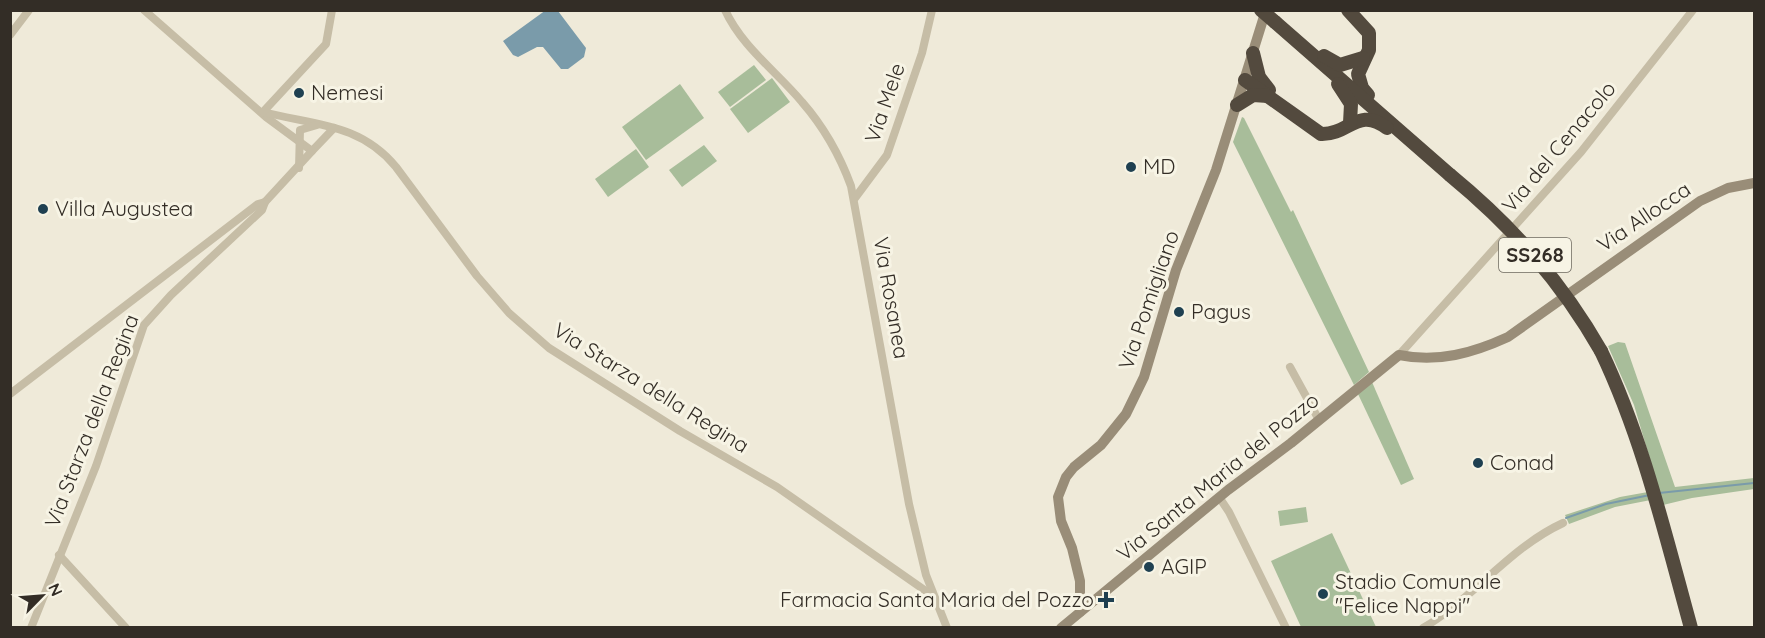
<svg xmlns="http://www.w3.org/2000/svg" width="1765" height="638" font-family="Quicksand,sans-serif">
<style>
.green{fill:#a8bd9a}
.water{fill:#7a9baa}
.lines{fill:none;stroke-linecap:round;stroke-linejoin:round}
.stream{stroke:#7a9baa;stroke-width:2}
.street{stroke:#c6bda6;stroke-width:8}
.secondary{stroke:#998d78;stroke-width:10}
.highway{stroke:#534a3e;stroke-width:14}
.highway-bridge{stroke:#534a3e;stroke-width:14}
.poi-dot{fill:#1f4051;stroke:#f7f4e5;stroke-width:2}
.labels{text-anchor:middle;stroke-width:6;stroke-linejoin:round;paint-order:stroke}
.shield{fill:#f7f4e5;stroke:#6e695f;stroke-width:1.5}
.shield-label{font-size:20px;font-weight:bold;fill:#332d26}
.poi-label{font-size:21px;fill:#332d26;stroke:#f7f4e5;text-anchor:start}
.street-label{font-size:21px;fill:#332d26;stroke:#f7f4e5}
</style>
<rect width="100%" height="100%" fill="#efead9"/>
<g class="green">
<path d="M754 65 766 80 730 107 718 92Z"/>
<path d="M772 78 790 102 748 133 730 109Z"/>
<path d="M680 84 704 118 646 160 622 127Z"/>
<path d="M1242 117 1244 118 1291 212 1293 210 1369 372 1354 385 1233 142Z"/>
<path d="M704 145 717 161 682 187 669 170Z"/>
<path d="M636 149 649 167 608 197 595 179Z"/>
<path d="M1618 342 1625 343 1675 487 1754 478V489L1692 498 1663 505 1661 498 1615 507 1569 524 1565 515 1620 497 1659 490 1634 405 1608 346Z"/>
<path d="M1372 382 1414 479 1401 485 1358 394Z"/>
<path d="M1306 507 1308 522 1280 526 1278 511Z"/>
<path d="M1332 533 1376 627H1301L1271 561Z"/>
</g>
<path class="water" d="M546 10 558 11 586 48 584 57 568 69H561L543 47H537L518 57 513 55 503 41Z"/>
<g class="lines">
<g class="stream">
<path d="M1659 493 1754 483"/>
<path d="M1566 518 1606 504 1650 495"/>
</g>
<g class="street">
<path d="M144 10 266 117 312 151 334 128"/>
<path d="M725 10C742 47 777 72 802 102 823 126 840 156 851 186L909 504 926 575 947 628"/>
<path d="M10 35 29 10"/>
<path d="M263 112C313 125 360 123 396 167L477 276 509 313 549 348 680 431 777 487 933 596"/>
<path d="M263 112 326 44 332 10"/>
<path d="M299 168 300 130 317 125"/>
<path d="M855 198 887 155 922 53 932 10"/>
<path d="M1399 355 1581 152 1693 10"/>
<path d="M1290 367 1319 420"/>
<path d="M10 394 258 204 265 202 312 151"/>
<path d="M1219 497 1229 512 1286 628"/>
<path d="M59 555 126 628"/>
<path d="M31 628 96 466 144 325 171 295 262 210 265 202"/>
<path d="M1423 628C1474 598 1509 548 1563 523"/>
</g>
<g class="secondary">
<path d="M1080 612V581L1072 548 1061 521 1058 497 1066 477 1074 467 1101 445 1126 414 1144 377 1176 270 1216 170 1266 10"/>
<path d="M1061 628 1228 490 1291 443 1399 355C1438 363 1473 353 1508 337L1700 201 1728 188 1754 183"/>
</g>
<g class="highway">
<path d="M1348 10 1369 33V50L1358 74 1362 88 1368 95"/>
<path d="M1275 22 1450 175"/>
<path d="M1253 53 1259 77 1269 90"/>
<path d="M1324 56 1340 65 1363 58"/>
<path d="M1245 80 1321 134C1349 135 1358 106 1387 128"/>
<path d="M1338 84 1351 104 1350 123"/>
<path d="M1237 105 1253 95 1268 96"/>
<path d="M1601 351C1643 439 1665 534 1691 628"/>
</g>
<g class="highway-bridge">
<path d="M1261 10 1275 22"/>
<path d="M1450 175C1512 226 1561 281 1601 351"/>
</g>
</g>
<g class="poi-dot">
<circle cx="299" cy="93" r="6"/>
<circle cx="1131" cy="167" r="6"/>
<circle cx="43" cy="209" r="6"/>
<circle cx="1179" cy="312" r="6"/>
<circle cx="1478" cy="463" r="6"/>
<circle cx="1149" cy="567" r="6"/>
<circle cx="1323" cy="594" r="6"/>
<path d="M1103 591h6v6h6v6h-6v6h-6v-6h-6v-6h6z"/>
</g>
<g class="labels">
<rect class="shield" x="1499" y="238" width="72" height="34" rx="4.5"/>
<g class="shield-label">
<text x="1535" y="262">SS268</text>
</g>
<g class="poi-label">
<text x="311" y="100">Nemesi</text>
<text x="1143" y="174">MD</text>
<text x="55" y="216">Villa Augustea</text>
<text x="1191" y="319">Pagus</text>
<text x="1490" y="470">Conad</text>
<text x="1161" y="574">AGIP</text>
<text x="1335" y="589">Stadio Comunale<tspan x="1335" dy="24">"Felice Nappi"</tspan></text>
<text x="1094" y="607" text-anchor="end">Farmacia Santa Maria del Pozzo</text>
</g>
<g class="street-label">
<text transform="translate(885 103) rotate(-71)" y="7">Via Mele</text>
<text transform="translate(1559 147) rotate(-50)" y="7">Via del Cenacolo</text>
<text transform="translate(1644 217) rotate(-34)" y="7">Via Allocca</text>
<text transform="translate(891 298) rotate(80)" y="7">Via Rosanea</text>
<text transform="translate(1149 300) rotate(-71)" y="7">Via Pomigliano</text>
<text transform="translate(651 388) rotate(32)" y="7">Via Starza della Regina</text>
<text transform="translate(92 421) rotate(-69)" y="7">Via Starza della Regina</text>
<text transform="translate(1218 477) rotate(-39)" y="7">Via Santa Maria del Pozzo</text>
</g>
</g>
<rect width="1765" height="638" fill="none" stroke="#332d26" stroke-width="24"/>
<g transform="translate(42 596) rotate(65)" stroke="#f7f4e5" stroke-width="4.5" paint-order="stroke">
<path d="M0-4.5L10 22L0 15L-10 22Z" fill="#332d26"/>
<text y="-9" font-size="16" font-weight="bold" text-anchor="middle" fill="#332d26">N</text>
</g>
</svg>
